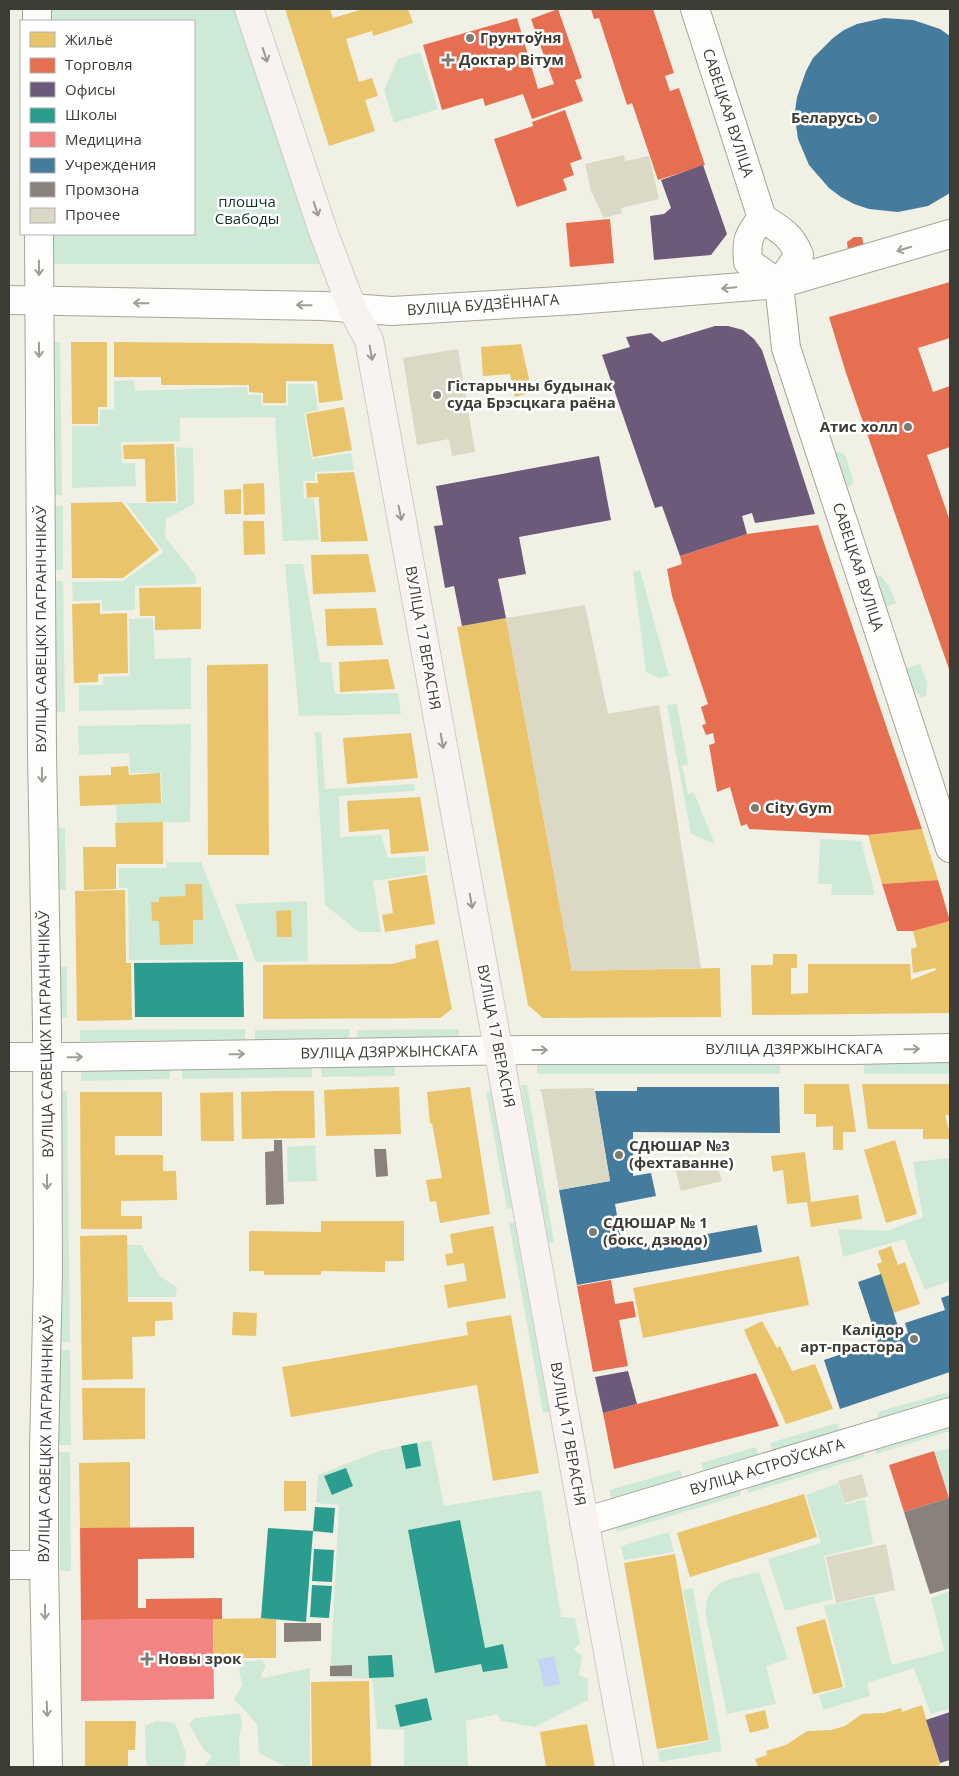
<svg xmlns="http://www.w3.org/2000/svg" width="959" height="1776" font-family="'Open Sans',sans-serif">
<style>
.green{fill:#ceead7}
.water{fill:#c4d4f4}
.homes{fill:#e9c46a}
.shops{fill:#e76f51}
.offices{fill:#6d597a}
.schools{fill:#2a9d8f}
.health{fill:#f28482}
.public{fill:#457b9d}
.industry{fill:#8a817c}
.building{fill:#dbd8c5}
.lines{fill:none;stroke-linecap:round;stroke-linejoin:round}
.minor-casing{stroke:#a6a49b;stroke-width:30}
.major-casing{stroke:#cccbc5;stroke-width:30}
.minor{stroke:#fdfdfb;stroke-width:28}
.major{stroke:#f8f3f1;stroke-width:28}
.oneway{stroke:#9b9893}
.oneway2{stroke:#9e9d98}
.poi-dot{fill:#7d7c72;stroke:#fff;stroke-width:2}
.labels{text-anchor:middle;stroke-width:5;stroke-linejoin:round;paint-order:stroke}
.poi-label{font-size:15px;font-weight:bold;fill:#3e3d35;stroke:#fff;text-anchor:start}
.street-label{font-size:15px;fill:#3e3d35;stroke:#fff}
.park-label{font-size:15px;fill:#103425;stroke:#fff}
</style>
<rect width="100%" height="100%" fill="#f1f0e4"/>
<g class="green">
<path d="M48 9H236L321 264H51V234H194V21H48Z"/>
<path d="M420 52 438 109 394 123 384 90 398 59Z"/>
<path d="M49 342H60L62 495H50Z"/>
<path d="M134 380 135 391 247 387 248 395H261L262 406 288 405V384H314L318 410 304 413 312 459 351 453 354 470 315 472V481H303L304 498 314 499 319 540 283 541 275 417 180 418V441L121 442 122 463H135L136 486 72 488V426H99L100 410 114 409V381Z"/>
<path d="M176 447 193 448 194 504 166 519 165 537 196 576V584L135 586V610L103 611 102 600 73 601 72 582 123 581 164 552 126 503H178Z"/>
<path d="M839 452 845 455 853 479V483L848 487H844L834 454Z"/>
<rect x="50" y="506" width="13" height="64"/>
<path d="M285 564H303L320 662 331 663 335 694 398 693 401 714 299 716Z"/>
<path d="M640 570 669 676 659 678 646 672 633 572Z"/>
<path d="M876 575 881 576 889 586 896 603 880 609 874 578Z"/>
<path d="M50 581H63L65 712H52Z"/>
<path d="M153 618 155 659 191 658V709L79 711V685H103V677L130 676 129 619Z"/>
<path d="M920 664 927 682 926 696 922 698 911 687 905 669Z"/>
<path d="M677 704 688 764 682 766 688 794 694 793 715 844 691 834 667 705Z"/>
<path d="M191 724 190 822 117 823 116 805 162 803 161 773H130L129 753 79 755 78 726Z"/>
<path d="M315 731 321 733 325 789 414 784 415 791 339 796 340 837 381 835 388 858 425 856 426 873 373 881 381 932H359L325 905Z"/>
<path d="M52 828H65L66 890H53Z"/>
<path d="M820 839 861 841 875 895H831L832 884H818Z"/>
<path d="M167 862H201L239 960H129L128 888H119V868H166Z"/>
<path d="M307 901 308 961 256 962 235 904Z"/>
<rect x="54" y="967" width="13" height="50"/>
<path d="M245 1029V1040L80 1041V1030Z"/>
<path d="M349 1029V1041H255V1030Z"/>
<path d="M459 1029V1040H357V1030Z"/>
<path d="M950 1062V1074H864V1063Z"/>
<path d="M537 1063 780 1064V1074H537Z"/>
<path d="M394 1064 395 1076 322 1077 321 1066Z"/>
<path d="M312 1066V1077L182 1079V1068Z"/>
<path d="M170 1068V1079L81 1081V1069Z"/>
<path d="M521 1085H527L554 1242 547 1243Z"/>
<path d="M494 1090 516 1208 507 1209 486 1092Z"/>
<path d="M56 1091H67L70 1342H58Z"/>
<path d="M315 1145 317 1181 288 1182 287 1147Z"/>
<path d="M948 1158 950 1172V1281L925 1290 904 1239 843 1257 838 1229 887 1231 923 1217 913 1162Z"/>
<path d="M518 1222 552 1411 543 1413 509 1223Z"/>
<path d="M127 1245H141L160 1276 177 1288 175 1297H128Z"/>
<path d="M58 1350H70L71 1445H59Z"/>
<path d="M948 1392 950 1400 880 1425 877 1412Z"/>
<path d="M950 1421V1431L876 1454 873 1444Z"/>
<path d="M837 1423 841 1436 774 1456 770 1443Z"/>
<path d="M431 1440 444 1506 541 1490 561 1617 575 1618 580 1643 574 1649 582 1656 579 1675 588 1679V1700L535 1727 501 1721 497 1714 466 1721 468 1767H404V1730L377 1729 372 1679 330 1677 339 1505 316 1503 318 1475 379 1451Z"/>
<path d="M756 1447 760 1461 705 1477 701 1463Z"/>
<path d="M862 1447 865 1457 748 1493 745 1482Z"/>
<path d="M950 1448V1497L948 1494 936 1495 932 1481 940 1467 935 1452Z"/>
<path d="M59 1452H70L71 1571H60Z"/>
<path d="M680 1470 684 1483 613 1503 609 1490Z"/>
<path d="M838 1483 845 1505 865 1499 873 1544 824 1556 833 1599 785 1611 768 1559 821 1543 806 1495Z"/>
<path d="M738 1484 741 1495 617 1532 614 1522Z"/>
<path d="M669 1532 674 1552 624 1560 621 1546Z"/>
<path d="M759 1572 788 1659 766 1666 776 1704 727 1714 706 1616C703 1580 731 1579 759 1572Z"/>
<path d="M693 1588 722 1751 660 1762 658 1751 710 1741 683 1590Z"/>
<path d="M950 1591V1709L931 1714 914 1668 867 1683 870 1696 823 1710 819 1695 846 1687 824 1606 874 1596 892 1665 944 1651 931 1598Z"/>
<path d="M262 1660 266 1667 261 1674 263 1678 310 1668V1767H286L259 1753 257 1724 234 1699 242 1685 239 1669 241 1662Z"/>
<path d="M240 1713 242 1724 239 1738 240 1767H203L212 1757 203 1749 189 1724 195 1718Z"/>
<path d="M156 1721 175 1723 186 1753 184 1767H147L146 1763 145 1726Z"/>
</g>
<path class="water" d="M554 1656 560 1684 544 1687 538 1659Z"/>
<g class="homes">
<path d="M285 9H330L333 18 363 9H408L413 23 373 36 372 31 346 39 359 82 372 78 378 96 365 100 375 131 329 146Z"/>
<path d="M71 342H107V407H98V424H72Z"/>
<path d="M114 342 333 344 343 400 319 403 317 381H286V403H263V393L249 392V385H161V377H114Z"/>
<path d="M521 344 532 392 515 397 510 374 483 376 481 347Z"/>
<path d="M344 407 352 450 313 457 306 414Z"/>
<path d="M174 444 176 501 146 502 145 459H124L123 445Z"/>
<path d="M354 472 368 541 321 542 319 497 307 498 306 483H318L317 474Z"/>
<path d="M264 483 265 514 244 515 243 484Z"/>
<path d="M241 489V514H225L224 490Z"/>
<path d="M122 502 159 550 123 578H72L71 503Z"/>
<path d="M243 521H264L265 554 244 555Z"/>
<path d="M368 554 376 592 313 594 311 555Z"/>
<path d="M201 587V629L155 630V616H140L139 588Z"/>
<path d="M100 603V614L127 613 128 673 98 674V682L74 683 72 604Z"/>
<path d="M376 608 383 645 327 646 325 609Z"/>
<path d="M506 618 572 971 720 968 721 1017 543 1018 528 1005 457 627Z"/>
<path d="M388 659 395 689 340 692 339 662Z"/>
<path d="M268 664 269 855H208L207 665Z"/>
<path d="M411 733 418 778 347 784 343 738Z"/>
<path d="M128 766 129 775 160 773 161 803 80 806 79 776 111 775V767Z"/>
<path d="M420 797 429 851 391 854 389 829 349 832 347 801Z"/>
<path d="M163 822V864H116V889L84 890 83 847H116L115 823Z"/>
<path d="M922 829 938 880 882 884 868 835Z"/>
<path d="M427 875 435 924 385 932 382 915 393 913 388 881Z"/>
<path d="M185 884H202L203 920H193V944L160 945 159 921H152L151 902H159V897L186 896Z"/>
<path d="M125 890 126 963H131L132 1020 77 1021 75 891Z"/>
<path d="M291 910 292 937H277L276 911Z"/>
<path d="M948 921 950 928V1013L752 1015 751 965H773V954H797V968H791V994L808 993V964H910L911 980 936 970 935 968 913 973 911 949 917 947 913 931Z"/>
<path d="M438 940 452 1009 440 1018 263 1019V965L392 964 416 958 415 945Z"/>
<path d="M804 1084H849L856 1132H843V1150H833V1126L816 1127V1114H804Z"/>
<path d="M862 1084H950V1115H945L950 1134V1139H923V1129H868Z"/>
<path d="M399 1087 401 1134 326 1136 324 1090Z"/>
<path d="M470 1087 490 1214 440 1223 436 1201 430 1202 426 1180 442 1178 432 1123 430 1124 427 1092Z"/>
<path d="M276 1091H314L315 1138 242 1139 241 1092Z"/>
<path d="M80 1092H162V1136H115V1155H163V1171H176L177 1200 121 1201V1216H142V1229H81Z"/>
<path d="M233 1092 234 1141H201L200 1093Z"/>
<path d="M895 1140 917 1214 886 1223 864 1150Z"/>
<path d="M805 1152 811 1202 858 1195 862 1219 811 1227 807 1202 787 1204 783 1170 773 1172 771 1156Z"/>
<path d="M321 1221H404V1261H385V1272L321 1271V1275H264V1271H249V1231L321 1232Z"/>
<path d="M493 1226 506 1298 448 1308 444 1285 467 1281 464 1263 447 1266 445 1254 453 1253 450 1234Z"/>
<path d="M127 1235 128 1302H172L173 1320 155 1321V1336L132 1337 133 1379 82 1380 80 1236Z"/>
<path d="M891 1246 898 1265 905 1262 920 1304 893 1313 877 1264 882 1262 878 1251Z"/>
<path d="M799 1256 809 1305 643 1338 633 1288Z"/>
<path d="M233 1312 257 1313 256 1336 232 1335Z"/>
<path d="M511 1315 539 1473 493 1481 477 1385 291 1417 282 1367 468 1335 466 1322Z"/>
<path d="M762 1321 777 1348 780 1346 792 1371 815 1364 833 1409 786 1424 744 1330Z"/>
<path d="M82 1388H145V1439L83 1440Z"/>
<path d="M130 1462V1528H80L79 1463Z"/>
<rect x="284" y="1481" width="22" height="30"/>
<path d="M804 1494 817 1537 690 1577 677 1533Z"/>
<path d="M675 1554 709 1740 657 1749 624 1563Z"/>
<path d="M276 1618V1658H214L213 1619Z"/>
<path d="M825 1619 843 1687 813 1694 796 1627Z"/>
<path d="M369 1681 371 1767H312L311 1682Z"/>
<path d="M922 1705 940 1765 932 1767H758L755 1759 767 1755 766 1751 786 1745 807 1731 831 1730 845 1726 862 1714 884 1713 901 1708 902 1712Z"/>
<path d="M765 1710 769 1728 750 1733 745 1715Z"/>
<path d="M85 1721H136L135 1750H128V1767H85Z"/>
<path d="M587 1724 595 1767H546L540 1732Z"/>
</g>
<g class="shops">
<path d="M558 9 582 78 575 80 583 101 532 119 523 94 485 106 483 98 442 110 423 45 517 18 538 89 554 84 531 19Z"/>
<path d="M591 9H653L674 73 665 76 670 91 679 88 705 165 658 180 632 103 627 105 599 18 594 19Z"/>
<path d="M565 110 582 159 570 163 574 175 563 179 567 190 517 207 494 139 533 126 532 122Z"/>
<path d="M610 219 614 263 570 267 566 223Z"/>
<path d="M854 237H862L865 251H848L847 242Z"/>
<path d="M950 282V338L918 348 933 392 950 386V447L927 455 950 521V672L846 373 829 317Z"/>
<path d="M818 525 891 740 922 829 868 835 749 829 747 824 741 826 730 787 717 792 709 745 715 743 713 733 706 735 702 725 706 724 701 707 708 704 672 596 667 569 682 564 680 556 747 534Z"/>
<path d="M938 880 950 921 913 931H897L882 884Z"/>
<path d="M611 1280 615 1304 633 1301 636 1317 619 1320 628 1366 593 1372 577 1286Z"/>
<path d="M756 1373 779 1426 614 1469 603 1413Z"/>
<path d="M934 1451 949 1498 904 1512 889 1465Z"/>
<path d="M194 1527V1558L138 1559V1608H146V1599L222 1598V1619L81 1620 80 1528Z"/>
</g>
<g class="offices">
<path d="M703 165 727 234 711 255 654 260 650 216 664 214 671 208 661 180Z"/>
<path d="M715 326H728L743 330 754 339 762 350 815 514 755 523 752 513 742 516 747 534 680 556 662 506 655 508 602 355 630 347 626 337 651 333 662 342Z"/>
<path d="M599 456 611 520 519 537 526 574 498 579 506 618 462 626 454 586 445 588 434 526 443 525 436 486Z"/>
<path d="M628 1371 637 1404 603 1413 595 1377Z"/>
<path d="M950 1712V1760L940 1763 926 1720Z"/>
</g>
<g class="schools">
<path d="M243 962 244 1017H135L134 963Z"/>
<path d="M417 1443 421 1466 406 1469 401 1446Z"/>
<path d="M346 1468 353 1486 332 1495 324 1476Z"/>
<path d="M315 1507 335 1508 333 1533 313 1531Z"/>
<path d="M460 1520 485 1648 503 1644 508 1668 483 1672 481 1664 435 1673 408 1530Z"/>
<path d="M268 1528 313 1531 306 1622 261 1618Z"/>
<path d="M314 1549 334 1550 332 1582 312 1581Z"/>
<path d="M312 1585 332 1586 329 1618 310 1617Z"/>
<path d="M392 1655 394 1677 369 1678 368 1656Z"/>
<path d="M427 1698 432 1720 400 1727 395 1705Z"/>
</g>
<path class="health" d="M213 1619 214 1699 81 1701V1620Z"/>
<g class="public">
<path d="M884 18 913 20 940 29 950 36V193L928 206 898 212 869 209 854 204 841 197 829 188 809 165 798 139 796 125 795 111 797 97 806 71 813 58 833 38 844 30 857 24Z"/>
<path d="M637 1087H779L780 1133 633 1132V1176L651 1173 656 1196 615 1204 623 1249 757 1225 762 1252 577 1285 559 1190 610 1181 595 1091H637Z"/>
<path d="M881 1274 901 1336 908 1333 905 1323 945 1310 941 1298 950 1295V1372L840 1409 824 1360 878 1342 858 1282Z"/>
</g>
<g class="industry">
<path d="M274 1140H282L284 1204 266 1205 265 1152 274 1151Z"/>
<path d="M374 1149H386L388 1176 376 1177Z"/>
<path d="M949 1498H950V1588L930 1594 904 1512Z"/>
<path d="M284 1623H321V1641L284 1642Z"/>
<path d="M352 1665V1676H330V1666Z"/>
</g>
<g class="building">
<path d="M624 155 625 161 649 156 659 199 621 208 622 213 604 218 591 191 585 164Z"/>
<path d="M458 349 475 452 452 456 449 439 417 445 403 358Z"/>
<path d="M585 605 608 714 659 705 701 968 572 971 506 618Z"/>
<path d="M594 1088 610 1181 559 1190 541 1089Z"/>
<path d="M716 1161 722 1181 681 1191 674 1165Z"/>
<path d="M862 1474 868 1496 845 1503 838 1481Z"/>
<path d="M886 1544 895 1590 836 1603 826 1557Z"/>
</g>
<g class="lines">
<g class="minor-casing">
<g id="minor">
<path d="M37 9V21"/>
<path d="M695 9 762 218C748 236 746 240 748 262L779 284"/>
<path d="M762 218C780 229 791 235 799 255L779 284 786 348 950 848"/>
<path d="M39 234 42 752 47 1026 48 1274 44 1449V1565L48 1767"/>
<path d="M9 300 323 306 392 311 576 300 779 284 950 234"/>
<path d="M9 1057H73L525 1050H854L950 1048"/>
<path d="M584 1522 950 1412"/>
<path d="M9 1565H44"/>
</g>
</g>
<g class="major-casing">
<path id="major" d="M249 9 323 231 352 308 369 340 629 1767"/>
</g>
<use href="#minor" class="minor"/>
<use href="#major" class="major"/>
</g>
<defs><path id="oneway-shaft" d="M-6 0H5M1.5-3L5.5 0L1.5 3" fill="none" stroke-width="1.6" stroke-linecap="round" stroke-linejoin="round" transform="scale(1.25)"/></defs>
<g class="oneway">
<use href="#oneway-shaft" transform="translate(265 55) rotate(72)"/>
<use href="#oneway-shaft" transform="translate(316 209) rotate(72)"/>
<use href="#oneway-shaft" transform="translate(371 353) rotate(80)"/>
<use href="#oneway-shaft" transform="translate(400 513) rotate(79)"/>
<use href="#oneway-shaft" transform="translate(442 741) rotate(80)"/>
<use href="#oneway-shaft" transform="translate(471 901) rotate(80)"/>
</g>
<g class="oneway2">
<use href="#oneway-shaft" transform="translate(904 249) rotate(163)"/>
<use href="#oneway-shaft" transform="translate(39 268) rotate(89)"/>
<use href="#oneway-shaft" transform="translate(729 288) rotate(175)"/>
<use href="#oneway-shaft" transform="translate(141 303) rotate(-179)"/>
<use href="#oneway-shaft" transform="translate(304 305) rotate(-179)"/>
<use href="#oneway-shaft" transform="translate(39 350) rotate(89)"/>
<use href="#oneway-shaft" transform="translate(42 775) rotate(89)"/>
<use href="#oneway-shaft" transform="translate(912 1049) rotate(-1)"/>
<use href="#oneway-shaft" transform="translate(540 1050)"/>
<use href="#oneway-shaft" transform="translate(237 1054) rotate(-1)"/>
<use href="#oneway-shaft" transform="translate(75 1057) rotate(-1)"/>
<use href="#oneway-shaft" transform="translate(47 1182) rotate(90)"/>
<use href="#oneway-shaft" transform="translate(45 1612) rotate(90)"/>
<use href="#oneway-shaft" transform="translate(47 1709) rotate(88)"/>
</g>
<g class="poi-dot">
<circle cx="470" cy="38" r="5"/>
<path d="M445.5 52.5h5v5h5v5h-5v5h-5v-5h-5v-5h5z"/>
<circle cx="873" cy="118" r="5"/>
<circle cx="437" cy="395" r="5"/>
<circle cx="908" cy="427" r="5"/>
<circle cx="755" cy="808" r="5"/>
<circle cx="619" cy="1155" r="5"/>
<circle cx="593" cy="1232" r="5"/>
<circle cx="914" cy="1339" r="5"/>
<path d="M144.5 1651.5h5v5h5v5h-5v5h-5v-5h-5v-5h5z"/>
</g>
<g class="labels">
<g class="poi-label">
<text x="480" y="43">Грунтоўня</text>
<text x="459" y="65">Доктар Вітум</text>
<text x="863" y="123" text-anchor="end">Беларусь</text>
<text x="447" y="391">Гістарычны будынак<tspan x="447" dy="17">суда Брэсцкага раёна</tspan></text>
<text x="898" y="432" text-anchor="end">Атис холл</text>
<text x="765" y="813">City Gym</text>
<text x="629" y="1151">СДЮШАР №3<tspan x="629" dy="17">(фехтаванне)</tspan></text>
<text x="603" y="1228">СДЮШАР № 1<tspan x="603" dy="17">(бокс, дзюдо)</tspan></text>
<text x="904" y="1335" text-anchor="end">Калідор<tspan x="904" dy="17">арт-прастора</tspan></text>
<text x="158" y="1664">Новы зрок</text>
</g>
<g class="street-label">
<text transform="translate(728 113) rotate(72)" y="5">САВЕЦКАЯ ВУЛІЦА</text>
<text transform="translate(483 305) rotate(-4)" y="5">ВУЛІЦА БУДЗЁННАГА</text>
<text transform="translate(858 567) rotate(72)" y="5">САВЕЦКАЯ ВУЛІЦА</text>
<text transform="translate(41 629) rotate(-90)" y="5">ВУЛІЦА САВЕЦКІХ ПАГРАНІЧНІКАЎ</text>
<text transform="translate(423 638) rotate(80)" y="5">ВУЛІЦА 17 ВЕРАСНЯ</text>
<text transform="translate(46 1034) rotate(-91)" y="5">ВУЛІЦА САВЕЦКІХ ПАГРАНІЧНІКАЎ</text>
<text transform="translate(496 1036) rotate(79)" y="5">ВУЛІЦА 17 ВЕРАСНЯ</text>
<text x="794" y="1054">ВУЛІЦА ДЗЯРЖЫНСКАГА</text>
<text transform="translate(389 1052) rotate(-1)" y="5">ВУЛІЦА ДЗЯРЖЫНСКАГА</text>
<text transform="translate(568 1434) rotate(80)" y="5">ВУЛІЦА 17 ВЕРАСНЯ</text>
<text transform="translate(46 1439) rotate(-89)" y="5">ВУЛІЦА САВЕЦКІХ ПАГРАНІЧНІКАЎ</text>
<text transform="translate(767 1467) rotate(-17)" y="5">ВУЛІЦА АСТРОЎСКАГА</text>
</g>
<g class="park-label">
<text x="247" y="207">плошча<tspan x="247" dy="17">Свабоды</tspan></text>
</g>
</g>
<rect width="959" height="1776" fill="none" stroke="#3e3d35" stroke-width="20"/>
<rect x="20" y="20" width="175" height="215" fill="#ffffff" stroke="#b2b1ae"/>
<rect x="30" y="32" width="25" height="15" fill="#e9c46a" stroke="#b2b1ae"/>
<text x="65" y="45" font-size="15" fill="#3e3d35">Жильё</text>
<rect x="30" y="58" width="25" height="15" fill="#e76f51" stroke="#b2b1ae"/>
<text x="65" y="70" font-size="15" fill="#3e3d35">Торговля</text>
<rect x="30" y="82" width="25" height="15" fill="#6d597a" stroke="#b2b1ae"/>
<text x="65" y="95" font-size="15" fill="#3e3d35">Офисы</text>
<rect x="30" y="108" width="25" height="15" fill="#2a9d8f" stroke="#b2b1ae"/>
<text x="65" y="120" font-size="15" fill="#3e3d35">Школы</text>
<rect x="30" y="132" width="25" height="15" fill="#f28482" stroke="#b2b1ae"/>
<text x="65" y="145" font-size="15" fill="#3e3d35">Медицина</text>
<rect x="30" y="158" width="25" height="15" fill="#457b9d" stroke="#b2b1ae"/>
<text x="65" y="170" font-size="15" fill="#3e3d35">Учреждения</text>
<rect x="30" y="182" width="25" height="15" fill="#8a817c" stroke="#b2b1ae"/>
<text x="65" y="195" font-size="15" fill="#3e3d35">Промзона</text>
<rect x="30" y="208" width="25" height="15" fill="#dbd8c5" stroke="#b2b1ae"/>
<text x="65" y="220" font-size="15" fill="#3e3d35">Прочее</text>
</svg>
